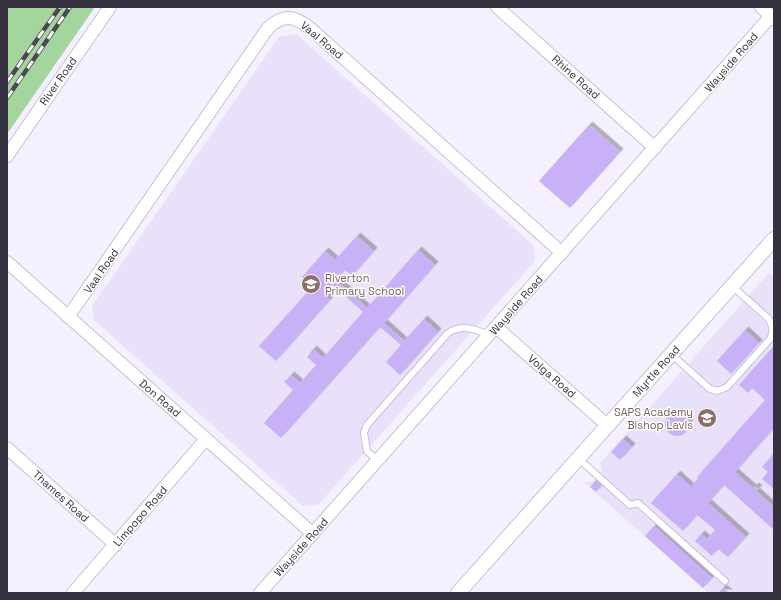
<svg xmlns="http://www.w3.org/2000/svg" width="781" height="600" font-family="'Space Grotesk',sans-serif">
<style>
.built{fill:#e9e1fa}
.green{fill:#a2d69c}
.building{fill:#c8b1f7;filter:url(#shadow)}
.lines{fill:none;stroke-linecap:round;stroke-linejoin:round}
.service-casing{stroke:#c8bedf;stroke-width:8}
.minor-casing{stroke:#c8bedf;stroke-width:14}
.tertiary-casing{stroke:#c8bedf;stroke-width:16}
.service{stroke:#fff;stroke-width:6}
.minor{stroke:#fff;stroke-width:12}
.tertiary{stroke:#fff;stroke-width:14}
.rail-casing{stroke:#4b4754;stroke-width:4.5}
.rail{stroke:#fff;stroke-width:3;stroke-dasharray:9;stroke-linecap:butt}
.labels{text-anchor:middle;stroke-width:3;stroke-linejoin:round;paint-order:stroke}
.street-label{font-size:11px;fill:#35313e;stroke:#fff}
.education-label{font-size:11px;fill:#785e54;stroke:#fff;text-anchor:start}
</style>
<defs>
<filter id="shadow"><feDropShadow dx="3.5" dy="-3.5" stdDeviation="0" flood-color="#0004"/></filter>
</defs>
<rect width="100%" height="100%" fill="#f4f0fe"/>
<g class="built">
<path d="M296 34 534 246 535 261 318 505 303 506 94 320 92 306 279 37Z"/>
<path d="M769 273 774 277V593H708L584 482H593L602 471 600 463Z"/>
</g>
<path class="green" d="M7 7H95L7 134Z"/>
<g class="building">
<path d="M589 125 620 152 570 208 539 181Z"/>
<path d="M357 236 374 251 352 276 345 270 336 280 367 308 418 250 435 265 384 323 404 341 424 319 438 332 400 375 386 362 401 345 380 327 281 438 264 423 293 390 284 382 291 375 300 383 316 365 307 357 313 349 323 358 363 312 332 284 323 294 330 300 276 361 259 346 313 286 302 277 325 251 335 260Z"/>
<path d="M745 330 759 343 731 374 717 361Z"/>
<path d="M771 349 774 351V428L735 472 753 488 756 486 759 489 756 491 774 507V530L724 485 708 503 746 537 728 557 718 549 712 556 695 541 701 534 707 539 715 530 697 515 683 531 651 503 677 474 691 487 698 478 697 477 765 400 752 388 748 393 739 385Z"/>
<circle cx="677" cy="424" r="12"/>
<path d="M623 439 632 447 620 460 611 452Z"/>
<path d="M774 453V489L762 479 768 472 762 467Z"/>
<path d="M596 480 602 485 596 492 590 487Z"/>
<path d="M654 526 712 578 703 588 645 536Z"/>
<path d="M723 588 729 593H718Z"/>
</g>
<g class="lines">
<g class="service-casing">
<g id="service">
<path d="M671 354 710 389 717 391 727 387 770 339C774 331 773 325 768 318L732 286"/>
<path d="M578 458 630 505 638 503 725 581"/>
<path d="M378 461 367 451 364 433 367 425 448 333C463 324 474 329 490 335"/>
</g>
</g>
<g class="minor-casing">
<g id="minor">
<path d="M497 7 655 148"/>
<path d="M761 7 774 19"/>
<path d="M7 156 110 7"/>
<path d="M7 262 313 534"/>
<path d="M68 317 268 28C284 13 295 16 311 29L562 253"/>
<path d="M496 327 607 425"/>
<path d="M7 448 116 545"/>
<path d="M73 593 206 439"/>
<path d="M260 593 771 16"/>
</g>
</g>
<g class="tertiary-casing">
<path id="tertiary" d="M458 593 774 239"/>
</g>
<use href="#service" class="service"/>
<use href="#minor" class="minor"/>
<use href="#tertiary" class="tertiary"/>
<g class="rail-casing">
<g id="rail">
<path d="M7 82 60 7"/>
<path d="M7 98 70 7"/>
</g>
</g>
<use href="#rail" class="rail"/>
</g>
<defs>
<g id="school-disc" transform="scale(1)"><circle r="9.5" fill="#8d6e63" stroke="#fff"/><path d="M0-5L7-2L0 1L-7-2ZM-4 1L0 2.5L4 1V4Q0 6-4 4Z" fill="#fff"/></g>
<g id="university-disc" transform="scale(1)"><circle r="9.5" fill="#8d6e63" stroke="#fff"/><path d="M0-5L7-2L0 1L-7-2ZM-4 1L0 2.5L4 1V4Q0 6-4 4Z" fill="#fff"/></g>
</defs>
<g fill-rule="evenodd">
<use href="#school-disc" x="311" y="284"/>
<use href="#university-disc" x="707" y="418"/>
</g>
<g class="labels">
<g class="street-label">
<text transform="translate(322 40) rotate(40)" y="4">Vaal Road</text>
<text transform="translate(731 62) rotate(-49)" y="4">Wayside Road</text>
<text transform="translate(576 77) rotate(42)" y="4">Rhine Road</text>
<text transform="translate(58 81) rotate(-55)" y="4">River Road</text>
<text transform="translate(101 271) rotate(-55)" y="4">Vaal Road</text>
<text transform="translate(516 305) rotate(-49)" y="4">Wayside Road</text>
<text transform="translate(656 371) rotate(-48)" y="4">Myrtle Road</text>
<text transform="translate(552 376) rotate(41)" y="4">Volga Road</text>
<text transform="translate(160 398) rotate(41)" y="4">Don Road</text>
<text transform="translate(61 496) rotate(42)" y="4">Thames Road</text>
<text transform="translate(140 516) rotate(-49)" y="4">Limpopo Road</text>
<text transform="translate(301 547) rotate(-48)" y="4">Wayside Road</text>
</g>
<g class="education-label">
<text x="325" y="282">Riverton<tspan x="325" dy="13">Primary School</tspan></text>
<text x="693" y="416" text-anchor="end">SAPS Academy<tspan x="693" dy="13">Bishop Lavis</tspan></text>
</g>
</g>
<rect width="781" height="600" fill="none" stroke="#35313e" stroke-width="16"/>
</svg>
